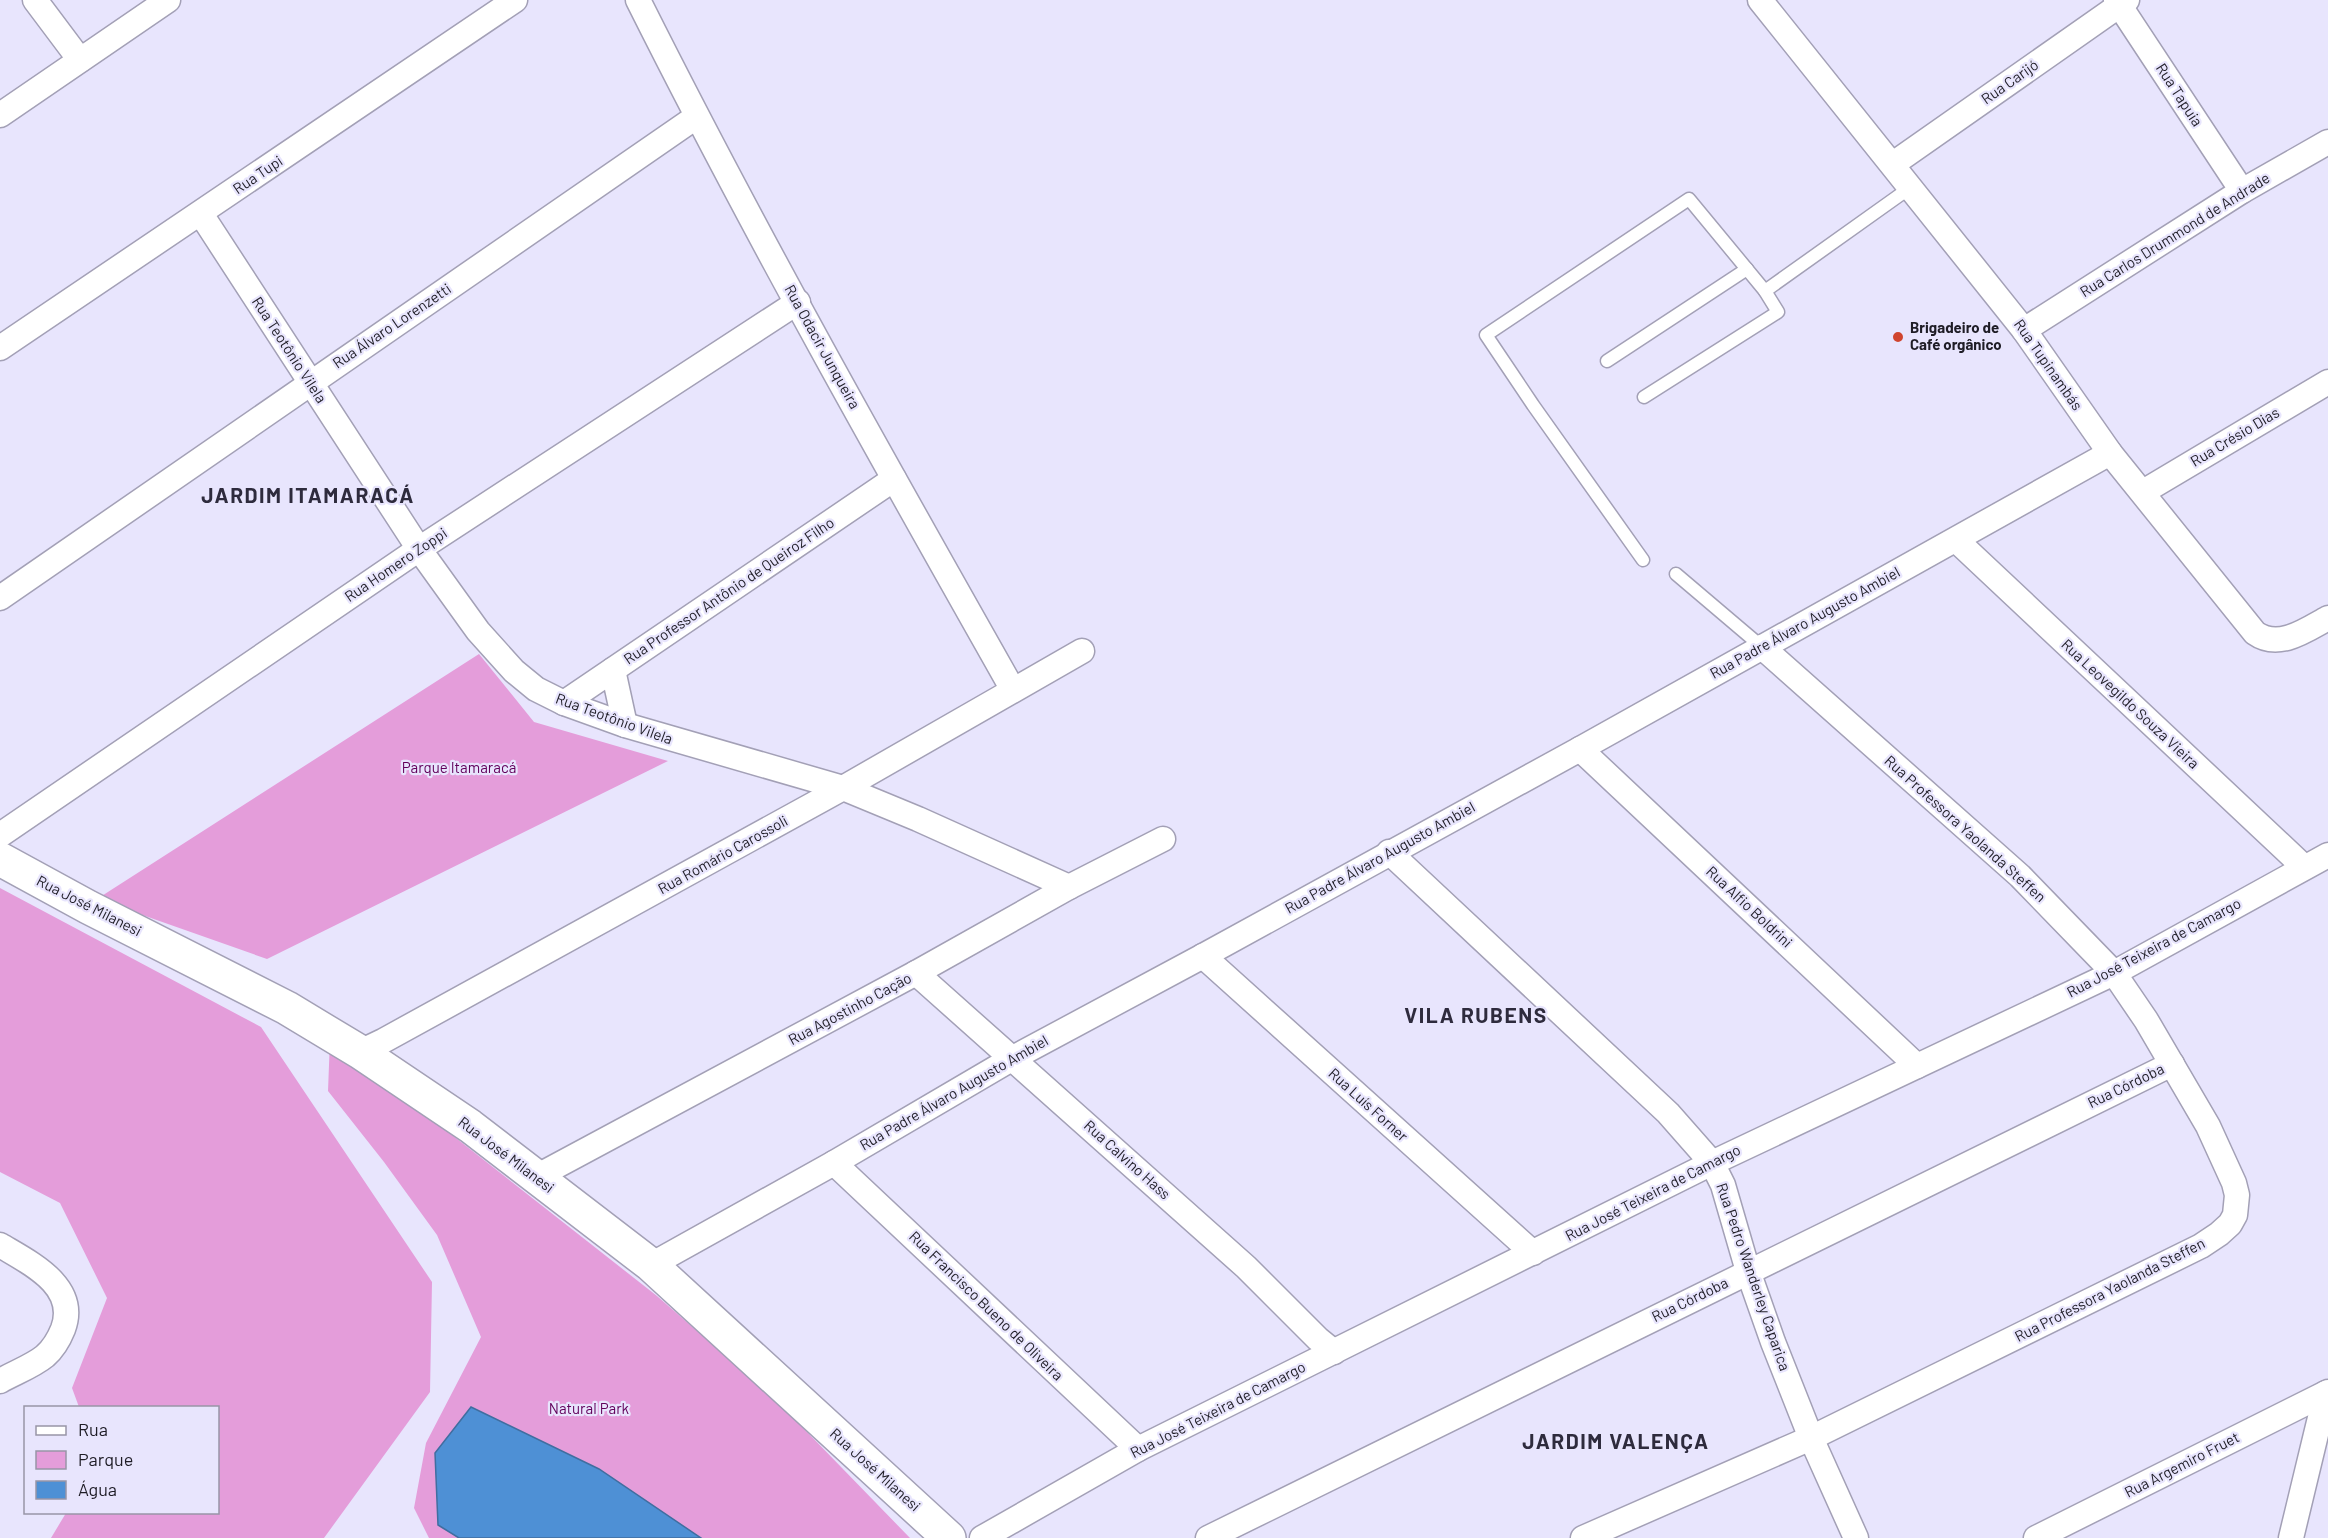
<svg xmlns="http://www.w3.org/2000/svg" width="2328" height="1538" font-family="Barlow,sans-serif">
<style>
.green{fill:#e49dda}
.water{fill:#4e90d5;stroke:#406ea0;stroke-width:1.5}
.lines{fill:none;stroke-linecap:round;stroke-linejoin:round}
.lane-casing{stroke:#a3a0b6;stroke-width:15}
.street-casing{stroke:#a3a0b6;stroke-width:27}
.secondary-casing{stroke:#a3a0b6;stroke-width:36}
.lane{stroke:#fff;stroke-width:12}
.street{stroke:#fff;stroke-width:24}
.secondary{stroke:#fff;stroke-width:33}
.poi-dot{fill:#d0442e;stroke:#e8e5fd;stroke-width:2}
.labels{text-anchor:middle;stroke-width:4.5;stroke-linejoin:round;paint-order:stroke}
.street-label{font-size:15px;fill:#1f1d26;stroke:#e8e5fd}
.poi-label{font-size:15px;font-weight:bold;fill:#1f1d26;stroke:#e8e5fd;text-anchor:start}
.park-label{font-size:15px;fill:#61005b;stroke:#e8e5fd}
.district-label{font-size:21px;font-weight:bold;letter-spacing:1.5px;fill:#2e2b3d;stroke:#e8e5fd}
</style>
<rect width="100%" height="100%" fill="#e8e5fd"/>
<g class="green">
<path d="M479 654 534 722 668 761 267 959 97 899Z"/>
<path d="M0 888 261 1027 432 1282 430 1392 324 1538H51L66 1513 218 1512V1408L79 1407 72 1388 107 1298 60 1203 0 1172Z"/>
<path d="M330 1039 657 1296 776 1400 910 1538H429L414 1508 426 1443 481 1337 437 1235 384 1162 328 1091Z"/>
</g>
<path class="water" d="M471 1407 599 1469 701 1538H459L438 1525 435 1453Z"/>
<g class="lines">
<g class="lane-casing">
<g id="lane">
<path d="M1607 361 1747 269"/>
<path d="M1644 397 1778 312 1765 291"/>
<path d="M1643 560 1533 405 1486 335 1689 199 1765 291 1911 187"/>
<path d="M1676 574 1762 647"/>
</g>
</g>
<g class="street-casing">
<g id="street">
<path d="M35 0 80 60"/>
<path d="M638 0C755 234 884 462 1013 690"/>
<path d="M1760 0 2024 330 2110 453 2255 633C2279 650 2306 630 2328 618"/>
<path d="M2116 0 2242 191"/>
<path d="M0 115 168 0"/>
<path d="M1893 164 2127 0"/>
<path d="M201 214 419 549 478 631 514 671 536 689 564 703 625 725 843 788 918 819 1069 887"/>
<path d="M2024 330 2242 191 2328 142"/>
<path d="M0 348 515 0"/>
<path d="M2143 492 2328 382"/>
<path d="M1956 540 2304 867"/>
<path d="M0 598 696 117"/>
<path d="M613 670 625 725"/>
<path d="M564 703 894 479"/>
<path d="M1580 749 1917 1066"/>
<path d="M0 835 419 549 798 302"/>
<path d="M1389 852 1668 1113 1712 1163 1723 1185 1748 1271 1773 1342 1811 1438 1856 1538"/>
<path d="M1203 956 1533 1253"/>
<path d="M916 973 1246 1267 1318 1339 1334 1352"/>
<path d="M360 1052 383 1041 843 788 1082 651"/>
<path d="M834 1163 1138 1449"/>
<path d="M536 1177 916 973 1069 887 1163 839"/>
<path d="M0 1245C30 1263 79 1286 63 1329 59 1339 53 1349 45 1356 33 1366 14 1373 0 1381"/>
<path d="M651 1265 834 1163 1013 1058 1203 956 1580 749 2110 453"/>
<path d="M982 1538 1138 1449 1712 1163 2114 973 2328 855"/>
<path d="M1208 1538 2172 1064"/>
<path d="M1583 1538 1811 1438 2201 1246 2219 1234 2230 1224 2235 1215 2237 1195 2234 1183 2208 1126 2146 1020 2114 973 2020 876 1762 647"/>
<path d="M2036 1538 2328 1392"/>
<path d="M2291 1538 2326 1393"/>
</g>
</g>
<g class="secondary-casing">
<path id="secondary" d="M0 859 88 907 287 1008 360 1052 470 1126 651 1265 949 1538"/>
</g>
<use href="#lane" class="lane"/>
<use href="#street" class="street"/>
<use href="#secondary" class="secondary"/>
</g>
<circle class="poi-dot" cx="1898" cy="337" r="6"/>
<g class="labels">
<g class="street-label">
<text transform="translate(2010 82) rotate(-35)" y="5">Rua Carijó</text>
<text transform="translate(2179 95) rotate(57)" y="5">Rua Tapuia</text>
<text transform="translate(258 175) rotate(-34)" y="5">Rua Tupi</text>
<text transform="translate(2175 235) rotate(-32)" y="5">Rua Carlos Drummond de Andrade</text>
<text transform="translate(392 326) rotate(-34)" y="5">Rua Álvaro Lorenzetti</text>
<text transform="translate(822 347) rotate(61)" y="5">Rua Odacir Junqueira</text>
<text transform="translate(289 350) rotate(57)" y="5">Rua Teotônio Vilela</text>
<text transform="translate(2048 365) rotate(55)" y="5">Rua Tupinambás</text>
<text transform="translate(2235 437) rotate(-31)" y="5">Rua Crésio Dias</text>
<text transform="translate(396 565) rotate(-34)" y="5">Rua Homero Zoppi</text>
<text transform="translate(729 591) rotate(-34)" y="5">Rua Professor Antônio de Queiroz Filho</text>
<text transform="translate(1805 623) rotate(-29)" y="5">Rua Padre Álvaro Augusto Ambiel</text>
<text transform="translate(2130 704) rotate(43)" y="5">Rua Leovegildo Souza Vieira</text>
<text transform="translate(614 719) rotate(20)" y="5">Rua Teotônio Vilela</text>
<text transform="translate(1965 829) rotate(42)" y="5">Rua Professora Yaolanda Steffen</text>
<text transform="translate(723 855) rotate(-29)" y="5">Rua Romário Carossoli</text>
<text transform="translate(1380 858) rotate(-29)" y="5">Rua Padre Álvaro Augusto Ambiel</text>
<text transform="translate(89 906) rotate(27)" y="5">Rua José Milanesi</text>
<text transform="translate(1749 907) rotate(43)" y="5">Rua Alfio Boldrini</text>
<text transform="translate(2154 948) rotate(-28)" y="5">Rua José Teixeira de Camargo</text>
<text transform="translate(850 1009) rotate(-28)" y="5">Rua Agostinho Cação</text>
<text transform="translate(2126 1086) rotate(-26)" y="5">Rua Córdoba</text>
<text transform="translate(954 1093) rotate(-30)" y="5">Rua Padre Álvaro Augusto Ambiel</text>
<text transform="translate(1368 1105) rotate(42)" y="5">Rua Luís Forner</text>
<text transform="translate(506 1155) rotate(37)" y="5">Rua José Milanesi</text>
<text transform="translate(1127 1160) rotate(42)" y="5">Rua Calvino Hass</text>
<text transform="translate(1653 1193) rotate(-27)" y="5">Rua José Teixeira de Camargo</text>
<text transform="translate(1753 1277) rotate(71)" y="5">Rua Pedro Wanderley Caparica</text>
<text transform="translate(2110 1290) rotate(-27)" y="5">Rua Professora Yaolanda Steffen</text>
<text transform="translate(1690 1300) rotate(-26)" y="5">Rua Córdoba</text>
<text transform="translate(986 1306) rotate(44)" y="5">Rua Francisco Bueno de Oliveira</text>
<text transform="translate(1218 1410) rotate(-27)" y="5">Rua José Teixeira de Camargo</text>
<text transform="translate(2182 1465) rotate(-27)" y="5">Rua Argemiro Fruet</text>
<text transform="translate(875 1470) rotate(42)" y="5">Rua José Milanesi</text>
</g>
<g class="poi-label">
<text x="1910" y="333">Brigadeiro de<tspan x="1910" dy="17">Café orgânico</tspan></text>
</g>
<g class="park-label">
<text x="459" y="773">Parque Itamaracá</text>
<text x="589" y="1414">Natural Park</text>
</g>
<g class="district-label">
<text x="308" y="503">JARDIM ITAMARACÁ</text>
<text x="1476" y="1023">VILA RUBENS</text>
<text x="1616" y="1449">JARDIM VALENÇA</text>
</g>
</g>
<rect x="24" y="1406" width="195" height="108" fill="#e8e5fd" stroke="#9895a7" stroke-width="1.5"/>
<rect x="36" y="1426" width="30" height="9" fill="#ffffff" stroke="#9895a7" stroke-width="1.5"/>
<text x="78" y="1436" font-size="18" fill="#1f1d26">Rua</text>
<rect x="36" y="1451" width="30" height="18" fill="#e49dda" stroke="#9895a7" stroke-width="1.5"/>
<text x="78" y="1466" font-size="18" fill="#1f1d26">Parque</text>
<rect x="36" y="1481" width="30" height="18" fill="#4e90d5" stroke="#9895a7" stroke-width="1.5"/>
<text x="78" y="1496" font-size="18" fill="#1f1d26">Água</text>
</svg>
